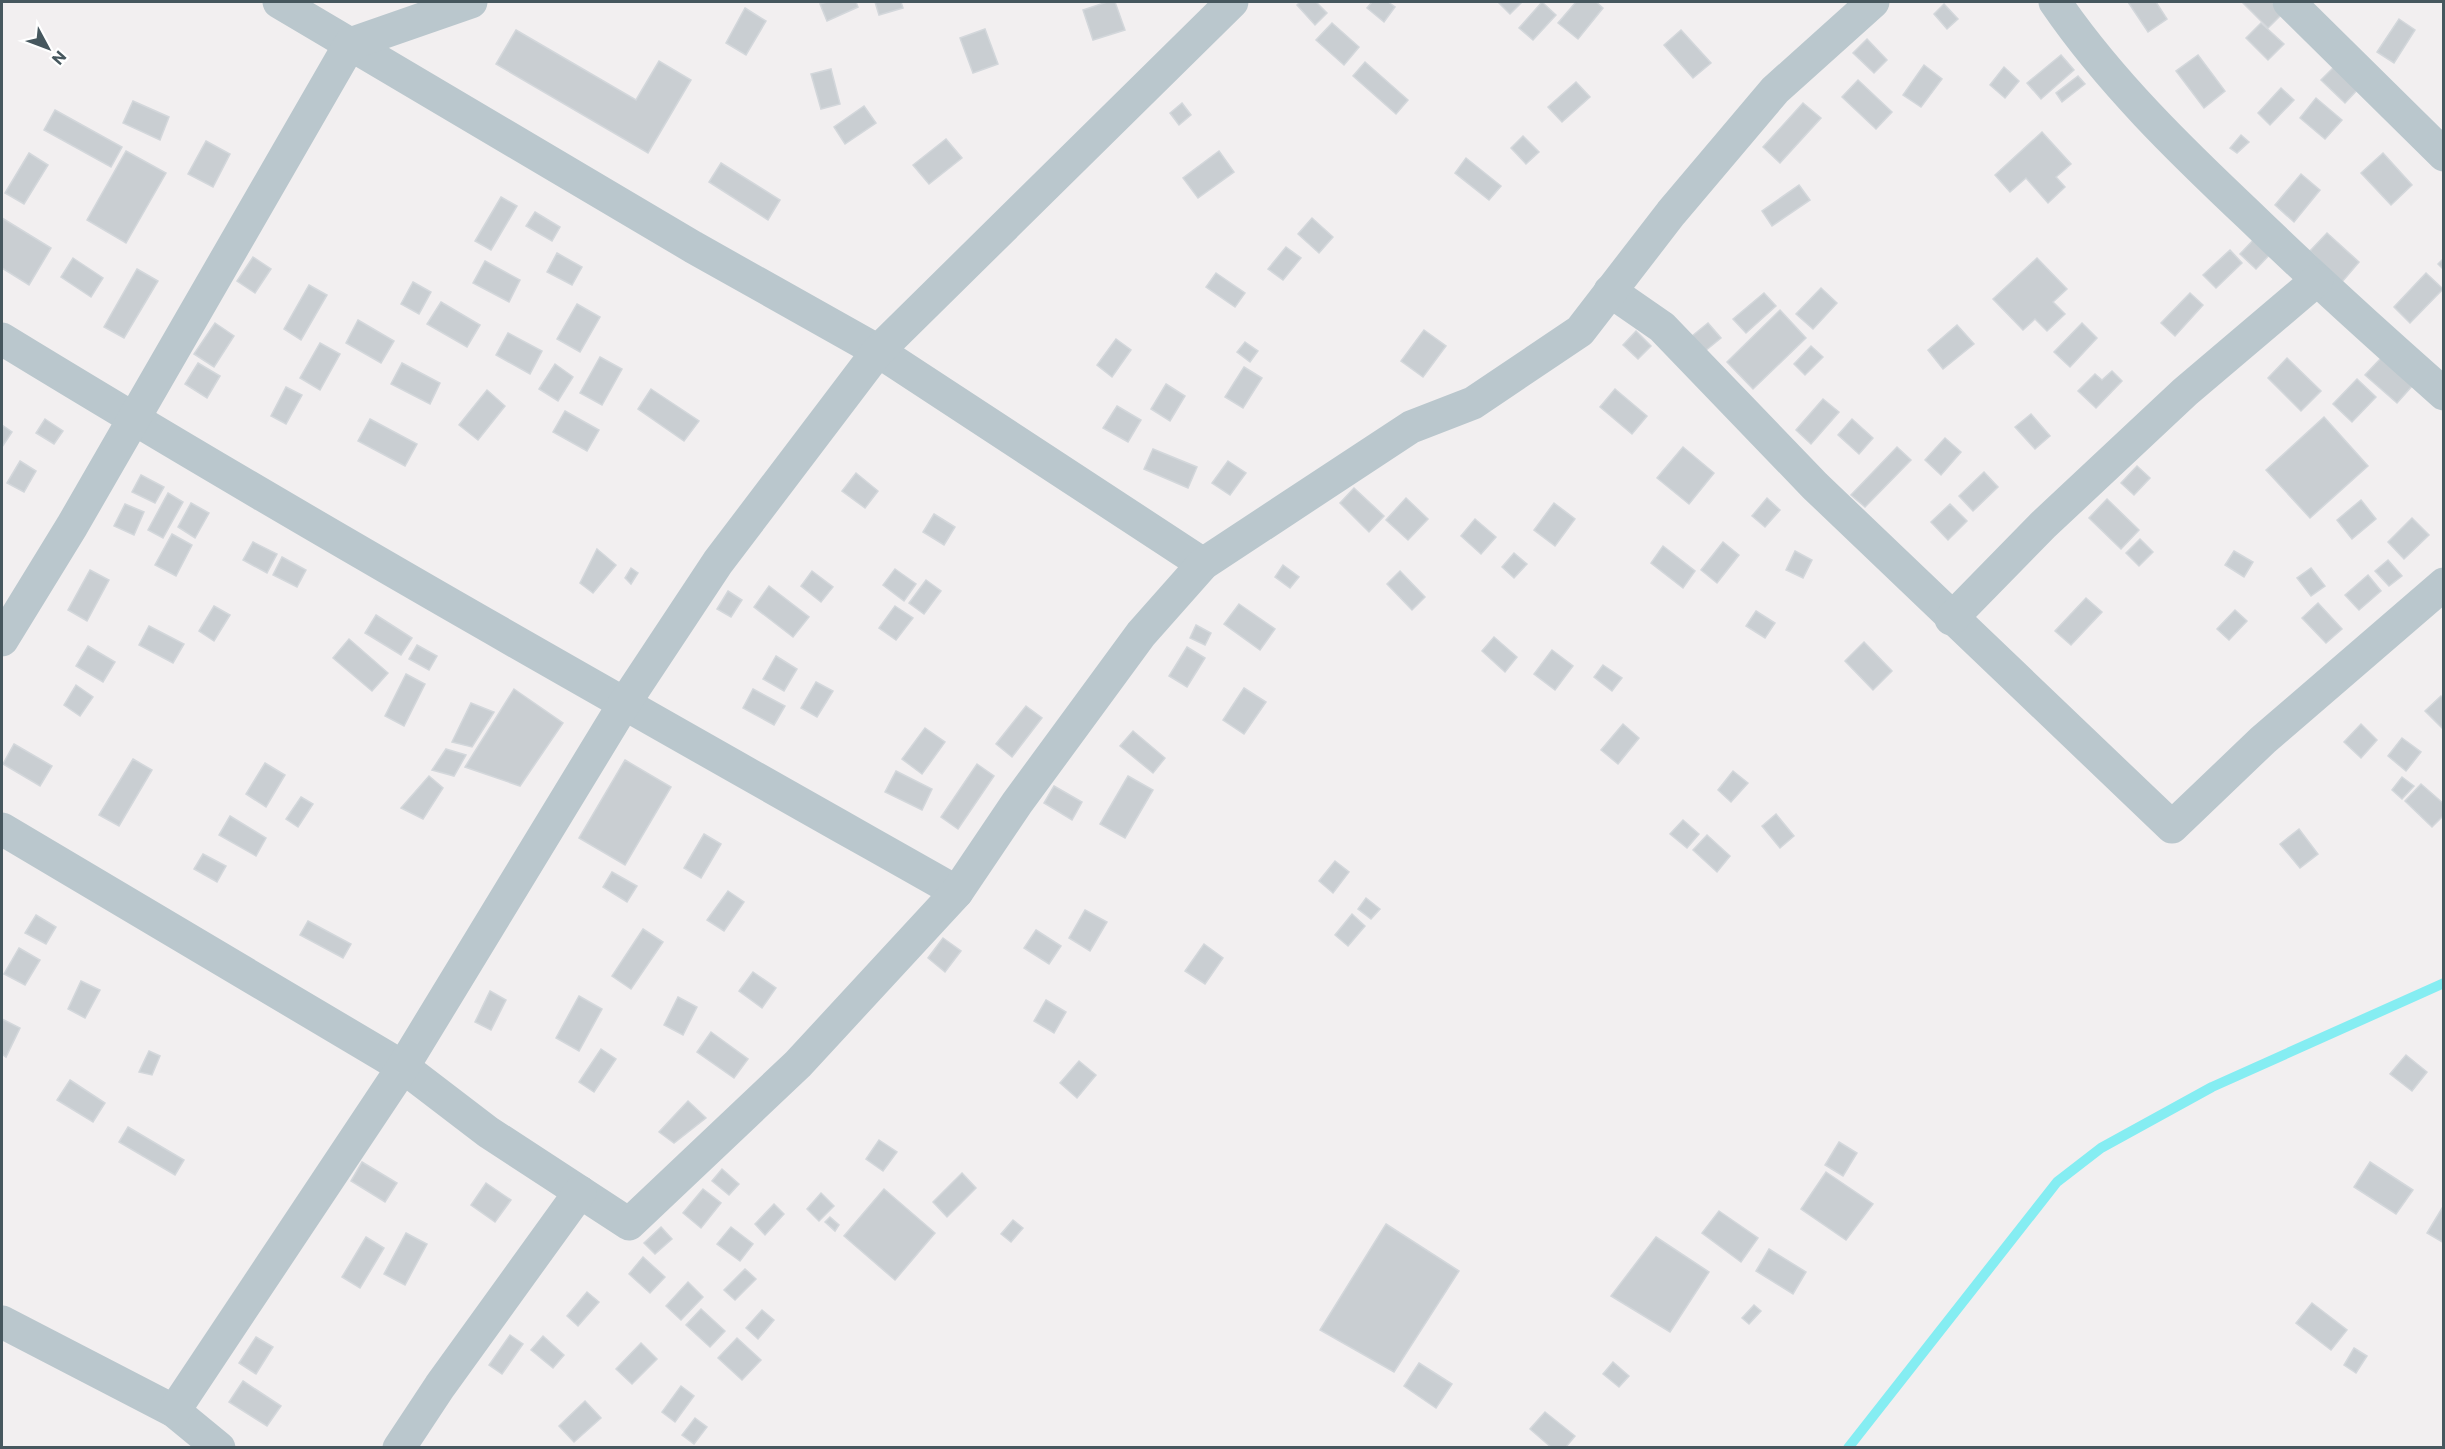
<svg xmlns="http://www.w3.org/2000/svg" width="2445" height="1449" font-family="Commissioner,sans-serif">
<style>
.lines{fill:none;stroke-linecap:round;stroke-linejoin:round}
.stream{stroke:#85edf2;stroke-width:10}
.building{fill:#c9ced2;stroke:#d3d7db;stroke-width:1.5}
.minor{stroke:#bac7cd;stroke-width:33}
</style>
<rect width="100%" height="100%" fill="#f2eff0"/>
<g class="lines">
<path class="stream" d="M1848 1448 2057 1182 2101 1148 2212 1087 2444 983"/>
</g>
<g class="building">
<path d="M827 2H856L858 7 827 21 820 4Z"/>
<path d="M875 2H901L903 8 879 15Z"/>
<path d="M1107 2H1115L1125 30 1093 40 1083 10Z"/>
<path d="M1300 2H1316L1327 13 1315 25 1297 5Z"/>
<path d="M1372 2H1388L1395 7 1384 22 1367 8Z"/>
<path d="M1498 2H1522L1510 14Z"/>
<path d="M1542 2 1556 15 1533 40 1519 28Z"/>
<path d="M1576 2H1596L1603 8 1578 39 1558 23Z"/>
<path d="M2128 2H2156L2167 19 2148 32Z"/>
<path d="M2242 2H2272L2283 13 2268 28Z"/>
<path d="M1944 4 1958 19 1947 29 1934 14Z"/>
<path d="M745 8 766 21 746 55 726 43Z"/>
<path d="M2399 19 2415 30 2394 63 2377 52Z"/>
<path d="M1332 23 1359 47 1344 65 1316 40Z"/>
<path d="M2261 23 2284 44 2268 60 2246 38Z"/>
<path d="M985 29 998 64 973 73 960 38Z"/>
<path d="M516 30 636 100 659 61 691 80 648 153 496 64Z"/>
<path d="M1681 30 1711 63 1693 78 1664 45Z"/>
<path d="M1867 39 1887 60 1874 73 1853 53Z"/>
<path d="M2061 55 2074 70 2041 99 2027 83Z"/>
<path d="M2198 55 2225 91 2204 108 2176 71Z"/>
<path d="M1365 62 1408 100 1396 114 1353 76Z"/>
<path d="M1924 65 1942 79 1921 107 1903 95Z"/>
<path d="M2336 65 2360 87 2345 103 2321 80Z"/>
<path d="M2004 67 2019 81 2005 98 1990 85Z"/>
<path d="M831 69 840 104 821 109 811 74Z"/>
<path d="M2078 76 2085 84 2062 102 2056 93Z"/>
<path d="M1858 80 1892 112 1876 129 1842 97Z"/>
<path d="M1576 82 1590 97 1562 122 1548 107Z"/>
<path d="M2281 88 2294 100 2270 125 2258 113Z"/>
<path d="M2316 98 2342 120 2325 139 2300 118Z"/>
<path d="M133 101 169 117 160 140 123 123Z"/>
<path d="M1182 103 1191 115 1179 125 1170 113Z"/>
<path d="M1803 103 1821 118 1780 163 1763 147Z"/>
<path d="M864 106 876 123 845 144 834 127Z"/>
<path d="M55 110 122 147 111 167 44 130Z"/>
<path d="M2042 132 2071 164 2056 177 2065 187 2048 203 2026 178 2010 192 1995 175Z"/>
<path d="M2241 135 2249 142 2237 153 2230 148Z"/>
<path d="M1523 136 1539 152 1526 164 1511 148Z"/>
<path d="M946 139 962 158 929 184 913 165Z"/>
<path d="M206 141 230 154 213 187 188 174Z"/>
<path d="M126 151 166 173 126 243 87 220Z"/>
<path d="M1219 151 1234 172 1198 198 1183 178Z"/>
<path d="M29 153 48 165 24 204 5 193Z"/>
<path d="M2383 153 2412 185 2391 205 2361 173Z"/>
<path d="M1466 158 1501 186 1489 200 1455 173Z"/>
<path d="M721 163 780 200 768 220 709 182Z"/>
<path d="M2301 174 2320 190 2294 222 2275 205Z"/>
<path d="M1799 185 1810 200 1772 226 1762 211Z"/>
<path d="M501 197 517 206 491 250 475 241Z"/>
<path d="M535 212 560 227 552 241 526 226Z"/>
<path d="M2 218 51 248 29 285 2 268Z"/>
<path d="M1312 218 1333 237 1319 253 1298 234Z"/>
<path d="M2327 233 2359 262 2342 282 2310 251Z"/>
<path d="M2258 235 2274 250 2256 269 2240 254Z"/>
<path d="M1286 247 1301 258 1283 280 1268 269Z"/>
<path d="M2230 250 2242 263 2216 288 2203 275Z"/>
<path d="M557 253 582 267 572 285 547 272Z"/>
<path d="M253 257 271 269 255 293 237 281Z"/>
<path d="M73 258 103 278 91 297 61 277Z"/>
<path d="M2037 258 2067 289 2053 302 2065 314 2047 331 2035 319 2023 330 1993 299Z"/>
<path d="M2444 258V270L2438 264Z"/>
<path d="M485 261 520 280 509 302 473 283Z"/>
<path d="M137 269 158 281 124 338 104 327Z"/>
<path d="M1216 273 1245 293 1235 307 1206 287Z"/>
<path d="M2426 273 2443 289 2410 323 2394 307Z"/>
<path d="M413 282 431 292 419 314 401 304Z"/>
<path d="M309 285 327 295 301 340 284 329Z"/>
<path d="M1821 288 1837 303 1813 329 1796 314Z"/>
<path d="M1764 293 1776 306 1746 333 1733 319Z"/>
<path d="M2190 293 2203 305 2175 336 2161 323Z"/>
<path d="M441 302 480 325 467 347 427 324Z"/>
<path d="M577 304 600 317 580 352 557 339Z"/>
<path d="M1780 310 1806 338 1753 389 1727 362Z"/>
<path d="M358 320 394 341 381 363 346 343Z"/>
<path d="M215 323 234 336 214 367 194 354Z"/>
<path d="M1708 323 1721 338 1705 351 1692 336Z"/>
<path d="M2082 323 2097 338 2070 367 2054 352Z"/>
<path d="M1957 325 1974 344 1943 369 1928 350Z"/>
<path d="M1424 330 1446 346 1423 377 1401 361Z"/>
<path d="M1636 331 1651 346 1638 359 1623 345Z"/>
<path d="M508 333 542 351 530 374 496 355Z"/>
<path d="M1116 339 1131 350 1112 377 1097 365Z"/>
<path d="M1245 342 1258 351 1250 362 1237 352Z"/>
<path d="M320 343 340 354 320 390 300 378Z"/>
<path d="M1811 346 1823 357 1805 375 1794 364Z"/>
<path d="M600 357 622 369 602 405 580 393Z"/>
<path d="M2382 357 2413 385 2397 403 2365 375Z"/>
<path d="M2287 358 2321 391 2301 411 2268 378Z"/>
<path d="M198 363 220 376 207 398 185 384Z"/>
<path d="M402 363 440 383 430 404 391 384Z"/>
<path d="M555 364 573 377 558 401 539 389Z"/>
<path d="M1244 367 1262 378 1243 408 1225 397Z"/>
<path d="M2112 371 2122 381 2096 408 2078 391 2095 374 2102 380Z"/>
<path d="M2357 379 2376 397 2352 422 2333 404Z"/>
<path d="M1166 384 1185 396 1170 421 1151 409Z"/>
<path d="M286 387 302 395 286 424 271 416Z"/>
<path d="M651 389 699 421 684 441 638 409Z"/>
<path d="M1615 389 1647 416 1632 434 1600 407Z"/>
<path d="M487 390 505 406 478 440 459 425Z"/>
<path d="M1823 399 1839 412 1811 444 1796 430Z"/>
<path d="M1117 406 1141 420 1128 442 1103 428Z"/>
<path d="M565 411 599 430 587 451 553 432Z"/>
<path d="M2031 414 2050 436 2035 449 2015 427Z"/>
<path d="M2324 417 2368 466 2310 518 2266 470Z"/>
<path d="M45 419 63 431 54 444 36 433Z"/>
<path d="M370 419 417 444 405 466 358 441Z"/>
<path d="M1852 419 1873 438 1859 454 1838 435Z"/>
<path d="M2 425 12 432 2 447Z"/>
<path d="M1945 438 1961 452 1941 475 1925 460Z"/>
<path d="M1683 447 1714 473 1689 504 1657 478Z"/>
<path d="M1897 447 1911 460 1865 507 1851 495Z"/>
<path d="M1153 449 1197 467 1188 488 1144 469Z"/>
<path d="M20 461 36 471 24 492 7 483Z"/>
<path d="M1228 461 1246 473 1230 495 1212 483Z"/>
<path d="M2137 466 2150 478 2134 495 2121 483Z"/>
<path d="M1984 472 1998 487 1973 511 1959 496Z"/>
<path d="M856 473 878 491 865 508 842 491Z"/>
<path d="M141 475 164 487 155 503 132 492Z"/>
<path d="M1354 488 1384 516 1369 532 1340 503Z"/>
<path d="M168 493 183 502 163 538 148 530Z"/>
<path d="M1406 498 1428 519 1408 540 1386 520Z"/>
<path d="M1767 498 1780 510 1765 527 1752 516Z"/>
<path d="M2107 499 2139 530 2121 549 2089 518Z"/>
<path d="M2361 500 2376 519 2352 539 2337 520Z"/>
<path d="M191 503 209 513 195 538 178 527Z"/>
<path d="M1554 503 1575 519 1555 546 1534 530Z"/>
<path d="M125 504 144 512 134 535 114 526Z"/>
<path d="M1950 504 1967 521 1948 540 1931 522Z"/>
<path d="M934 514 955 527 944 545 923 532Z"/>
<path d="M2412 518 2429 535 2404 559 2388 542Z"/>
<path d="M1475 519 1496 537 1481 554 1461 536Z"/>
<path d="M172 534 192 545 176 576 155 565Z"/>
<path d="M2140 539 2153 552 2139 566 2126 553Z"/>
<path d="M253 542 277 554 267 573 243 560Z"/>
<path d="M1723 542 1739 555 1717 583 1701 570Z"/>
<path d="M1663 546 1695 571 1683 588 1651 563Z"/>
<path d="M597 549 616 565 593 593 580 583Z"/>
<path d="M1795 551 1812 560 1803 578 1786 570Z"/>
<path d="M2234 551 2253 562 2244 577 2225 565Z"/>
<path d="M1514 553 1527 564 1514 578 1502 567Z"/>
<path d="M282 557 306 570 297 587 273 575Z"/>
<path d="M2388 560 2402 576 2389 586 2375 571Z"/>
<path d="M1283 565 1299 577 1290 588 1275 577Z"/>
<path d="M631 568 638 573 631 584 625 578Z"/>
<path d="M2311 568 2325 586 2311 596 2297 578Z"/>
<path d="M895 569 916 584 904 601 883 585Z"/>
<path d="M90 570 109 580 87 621 68 610Z"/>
<path d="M812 571 833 587 821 602 801 586Z"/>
<path d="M1400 571 1425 597 1412 610 1387 584Z"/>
<path d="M2368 575 2381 591 2359 610 2345 595Z"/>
<path d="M926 580 941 591 924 614 909 603Z"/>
<path d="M769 586 809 617 793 637 754 607Z"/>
<path d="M728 591 742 600 731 617 717 609Z"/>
<path d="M2086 598 2102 612 2071 645 2055 631Z"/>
<path d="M2318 603 2342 629 2326 643 2302 618Z"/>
<path d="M1239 604 1275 629 1260 650 1224 624Z"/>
<path d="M214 606 230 615 214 641 199 631Z"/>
<path d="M895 606 913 618 896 640 879 628Z"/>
<path d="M2235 610 2247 621 2229 640 2217 629Z"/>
<path d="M1756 611 1775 623 1765 638 1746 626Z"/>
<path d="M376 615 412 638 401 655 365 633Z"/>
<path d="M1196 625 1211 633 1205 645 1190 638Z"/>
<path d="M149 626 184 644 173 663 139 645Z"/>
<path d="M1494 637 1517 657 1505 672 1482 651Z"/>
<path d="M349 639 388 673 372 691 333 658Z"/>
<path d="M1864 642 1892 671 1873 690 1845 661Z"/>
<path d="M417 645 437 656 429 670 409 659Z"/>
<path d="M88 646 115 662 103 682 76 666Z"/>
<path d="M1187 647 1205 658 1187 687 1169 676Z"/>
<path d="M1552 650 1573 666 1555 690 1534 674Z"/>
<path d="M776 656 797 669 784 691 763 679Z"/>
<path d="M1603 665 1622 678 1612 691 1594 677Z"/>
<path d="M406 674 425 684 404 726 385 716Z"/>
<path d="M816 682 833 691 817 717 801 708Z"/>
<path d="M76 685 93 697 80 716 64 705Z"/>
<path d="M1244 688 1266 702 1244 734 1223 720Z"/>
<path d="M514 689 563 723 520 786 465 767Z"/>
<path d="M753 689 785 706 774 725 743 708Z"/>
<path d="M2441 696 2444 698V730L2425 711Z"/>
<path d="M471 703 494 712 472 747 452 742Z"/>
<path d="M1026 706 1042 718 1012 757 996 744Z"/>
<path d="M1623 724 1639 738 1618 764 1601 750Z"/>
<path d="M2361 724 2377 740 2361 758 2344 742Z"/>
<path d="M925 728 945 742 922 774 902 759Z"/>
<path d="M1133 731 1165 758 1153 773 1120 746Z"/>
<path d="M2402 738 2421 752 2406 771 2388 756Z"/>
<path d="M14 744 52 766 40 786 3 764Z"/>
<path d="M446 749 466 755 454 776 432 770Z"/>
<path d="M133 759 152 770 119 826 99 815Z"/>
<path d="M625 760 671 787 625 865 579 838Z"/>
<path d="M265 763 285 775 266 807 246 794Z"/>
<path d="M977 764 994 776 958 829 941 817Z"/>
<path d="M896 771 932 789 922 810 885 792Z"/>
<path d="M1733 771 1748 783 1731 802 1718 790Z"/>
<path d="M429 776 443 788 423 819 401 808Z"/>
<path d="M1128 776 1153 790 1125 838 1100 824Z"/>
<path d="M2402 777 2414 786 2402 799 2392 790Z"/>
<path d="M2421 784 2444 804V815L2432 827 2405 801Z"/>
<path d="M1054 786 1082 802 1072 820 1044 803Z"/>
<path d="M301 797 313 804 298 827 286 819Z"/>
<path d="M1776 814 1794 836 1780 848 1762 826Z"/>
<path d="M230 816 266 838 256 856 219 835Z"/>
<path d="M1683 820 1699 834 1687 848 1670 834Z"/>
<path d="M2299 829 2318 854 2300 868 2280 844Z"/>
<path d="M704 834 721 844 701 878 684 868Z"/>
<path d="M1707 835 1730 856 1717 872 1693 850Z"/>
<path d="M203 854 226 866 217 882 194 869Z"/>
<path d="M1335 861 1349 872 1333 893 1319 881Z"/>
<path d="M612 872 637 886 627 902 603 887Z"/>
<path d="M728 891 744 902 724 931 707 920Z"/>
<path d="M1366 898 1380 909 1371 919 1358 909Z"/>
<path d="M1085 910 1107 922 1090 951 1069 938Z"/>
<path d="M1352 914 1365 926 1348 946 1335 935Z"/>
<path d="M36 915 56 927 46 944 25 933Z"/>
<path d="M308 921 351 944 343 958 300 935Z"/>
<path d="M643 929 663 942 631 989 612 976Z"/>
<path d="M1036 930 1061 946 1049 964 1024 948Z"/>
<path d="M943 938 961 951 945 972 928 958Z"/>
<path d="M1204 944 1223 958 1205 984 1185 971Z"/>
<path d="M19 948 40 960 25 985 4 974Z"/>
<path d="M753 972 776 988 762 1008 739 991Z"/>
<path d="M81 981 100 990 85 1018 68 1009Z"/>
<path d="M490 991 506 1000 491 1030 475 1022Z"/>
<path d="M579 996 602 1009 579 1051 556 1038Z"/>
<path d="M678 997 697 1007 683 1035 664 1025Z"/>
<path d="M1046 1000 1066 1012 1054 1033 1034 1021Z"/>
<path d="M2 1019 20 1028 6 1057 2 1054Z"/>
<path d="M711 1032 748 1059 734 1078 697 1052Z"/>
<path d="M601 1049 616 1059 594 1092 579 1082Z"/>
<path d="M149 1051 160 1056 152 1075 139 1072Z"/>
<path d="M2406 1055 2427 1072 2412 1091 2390 1074Z"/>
<path d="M1079 1061 1096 1075 1077 1098 1060 1083Z"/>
<path d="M70 1080 105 1103 93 1122 57 1100Z"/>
<path d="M688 1101 706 1118 674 1143 659 1132Z"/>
<path d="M128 1127 184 1160 175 1175 119 1142Z"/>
<path d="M879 1140 897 1152 883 1171 866 1159Z"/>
<path d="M1839 1142 1857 1153 1843 1176 1825 1165Z"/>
<path d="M362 1162 397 1183 385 1202 351 1181Z"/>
<path d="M2370 1162 2413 1190 2396 1214 2354 1187Z"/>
<path d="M722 1169 739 1184 729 1195 712 1181Z"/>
<path d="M1826 1172 1873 1204 1846 1240 1801 1209Z"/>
<path d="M962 1173 976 1188 947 1217 933 1202Z"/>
<path d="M486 1183 511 1200 495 1222 471 1205Z"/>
<path d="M703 1189 721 1203 701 1228 683 1213Z"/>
<path d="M884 1189 935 1233 895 1280 844 1236Z"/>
<path d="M821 1193 834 1206 819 1221 807 1209Z"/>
<path d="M774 1204 784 1214 765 1235 755 1224Z"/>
<path d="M2444 1205V1243L2427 1233Z"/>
<path d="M1719 1211 1758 1238 1741 1262 1702 1233Z"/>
<path d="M830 1217 839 1225 835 1231 825 1222Z"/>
<path d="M1013 1220 1023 1228 1011 1242 1001 1234Z"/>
<path d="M1386 1224 1459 1271 1394 1372 1320 1330Z"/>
<path d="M661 1227 672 1239 655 1254 644 1243Z"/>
<path d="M731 1227 753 1244 740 1261 717 1244Z"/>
<path d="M406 1233 427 1244 405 1285 384 1274Z"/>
<path d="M366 1237 384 1248 360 1288 342 1277Z"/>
<path d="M1656 1237 1709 1272 1670 1332 1611 1296Z"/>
<path d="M1769 1249 1806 1272 1793 1294 1756 1271Z"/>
<path d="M643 1257 665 1277 650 1293 629 1274Z"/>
<path d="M745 1269 756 1279 735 1300 724 1290Z"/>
<path d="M688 1282 703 1297 681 1320 666 1306Z"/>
<path d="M587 1292 599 1302 578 1326 567 1316Z"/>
<path d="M2312 1303 2347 1330 2331 1350 2296 1323Z"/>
<path d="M1754 1305 1761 1311 1749 1324 1742 1318Z"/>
<path d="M701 1309 725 1331 710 1347 686 1325Z"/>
<path d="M762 1310 774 1320 758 1339 746 1328Z"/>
<path d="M510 1335 523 1344 502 1374 489 1365Z"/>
<path d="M543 1336 564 1355 553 1368 531 1350Z"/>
<path d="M256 1337 273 1347 256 1374 239 1363Z"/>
<path d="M737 1338 761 1360 742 1380 718 1358Z"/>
<path d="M641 1343 657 1359 632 1384 616 1369Z"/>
<path d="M2354 1348 2367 1356 2356 1373 2344 1365Z"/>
<path d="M1613 1362 1629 1376 1619 1387 1603 1374Z"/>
<path d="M1419 1363 1452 1384 1436 1408 1404 1386Z"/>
<path d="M243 1381 281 1406 267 1426 229 1402Z"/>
<path d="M681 1386 694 1396 675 1422 662 1412Z"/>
<path d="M585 1401 601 1418 574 1442 559 1426Z"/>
<path d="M1545 1412 1575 1436 1565 1448H1552L1530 1429Z"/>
<path d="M695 1418 707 1427 694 1444 682 1435Z"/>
</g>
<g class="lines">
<g class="minor">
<path d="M279 2 693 247 878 351 1203 564"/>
<path d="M2055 2C2109 81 2180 150 2250 216 2313 277 2378 336 2444 394"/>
<path d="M2289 2 2444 155"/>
<path d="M1610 291 1662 327 1815 486 2172 827 2263 740 2444 584"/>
<path d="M2 339C316 531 637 711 957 892"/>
<path d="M1951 619 2043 525 2185 392 2317 280"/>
<path d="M2 640 72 526 350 44 471 2"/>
<path d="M2 829 403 1067 488 1132 629 1224 798 1064 957 892 1017 803 1141 634 1203 564 1411 427 1473 403 1580 331 1671 213 1775 90 1873 2"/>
<path d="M2 1322 174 1411 219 1448"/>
<path d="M174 1411 403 1067 624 704 718 562 878 351 1232 2"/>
<path d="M399 1448 440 1386 580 1192"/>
</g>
</g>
<rect width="2445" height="1449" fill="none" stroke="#46575e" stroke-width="6"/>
<g transform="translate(48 48) rotate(131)" stroke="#ffffff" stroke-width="4.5" paint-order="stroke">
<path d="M0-4.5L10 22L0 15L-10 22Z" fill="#46575e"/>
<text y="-9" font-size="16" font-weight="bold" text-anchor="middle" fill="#46575e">N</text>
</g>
</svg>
